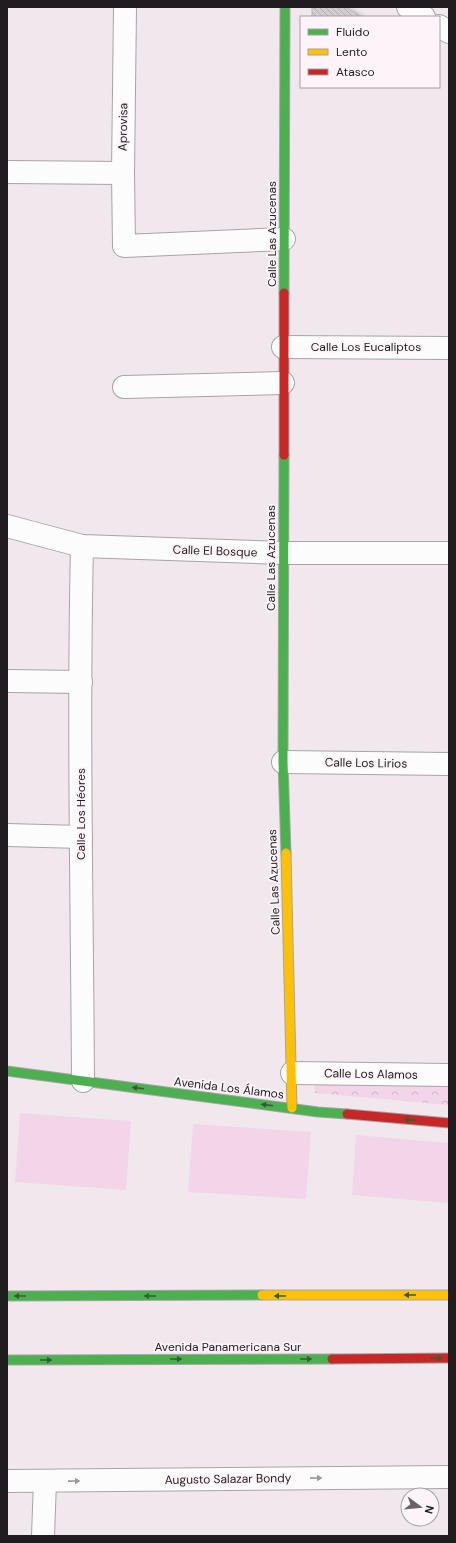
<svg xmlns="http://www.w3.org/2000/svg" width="456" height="1543" font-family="'DM Sans',sans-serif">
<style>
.park{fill:url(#park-crowns)}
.garden{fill:#f2d5e8}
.building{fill:url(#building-back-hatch);stroke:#bcb6b9;filter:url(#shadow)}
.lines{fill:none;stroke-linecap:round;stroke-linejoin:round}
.street-casing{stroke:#a9a3a7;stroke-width:24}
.fast-casing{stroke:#a9a3a7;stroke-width:11}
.slow-casing{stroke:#a9a3a7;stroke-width:11}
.jam-casing{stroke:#a9a3a7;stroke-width:11}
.street{stroke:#fdfcfc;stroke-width:22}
.fast{stroke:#4caf50;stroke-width:9}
.slow{stroke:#ffc107;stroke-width:9}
.jam{stroke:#c62828;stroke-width:9}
.oneway{fill:#345e35}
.oneway2{fill:#9a9799}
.labels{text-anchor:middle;stroke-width:3.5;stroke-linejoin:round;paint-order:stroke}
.street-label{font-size:12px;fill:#211c1f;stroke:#fdf4fa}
</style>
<defs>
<pattern id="park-crowns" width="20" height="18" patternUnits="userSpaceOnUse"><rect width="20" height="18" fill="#f2d5e8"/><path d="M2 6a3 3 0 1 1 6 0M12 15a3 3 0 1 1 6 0" fill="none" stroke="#cfb6c7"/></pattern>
<pattern id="building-back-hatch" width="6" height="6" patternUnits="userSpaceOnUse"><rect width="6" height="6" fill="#d2ccd0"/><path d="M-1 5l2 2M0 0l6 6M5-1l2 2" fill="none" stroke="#b4afb2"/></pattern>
<filter id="shadow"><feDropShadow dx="4.5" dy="2.5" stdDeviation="2" flood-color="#0004"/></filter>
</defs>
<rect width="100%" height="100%" fill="#f0e8ed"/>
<path class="park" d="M314 1085 449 1086V1105L315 1093Z"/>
<g class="garden">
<path d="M20 1113 131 1121 126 1190 15 1182Z"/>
<path d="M193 1124 311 1132 306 1199 188 1192Z"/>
<path d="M356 1135 449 1143V1203L352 1195Z"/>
</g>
<path class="building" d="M312 7H346L362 17H312Z"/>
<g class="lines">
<g class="street-casing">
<g id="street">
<path d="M125 7 123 173 124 246 284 239"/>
<path d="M408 7 424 17"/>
<path d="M439 26 449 32"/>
<path d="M7 172 123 173"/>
<path d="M283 347 449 348"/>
<path d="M124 387 283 383"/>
<path d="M7 526 82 546 283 553H449"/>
<path d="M82 546C78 724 82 903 83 1081"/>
<path d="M7 681 81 682"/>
<path d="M283 762 449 764"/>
<path d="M7 835 81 837"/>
<path d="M292 1073 449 1075"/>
<path d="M7 1481 449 1477"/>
<path d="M43 1536 45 1481"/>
</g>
</g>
<g class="fast-casing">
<g id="fast">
<path d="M284 293 285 7"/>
<path d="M284 455 283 762 286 853"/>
<path d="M7 1071 318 1112 347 1114"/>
<path d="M7 1296 262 1295"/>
<path d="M7 1360 332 1359"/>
</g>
</g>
<g class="slow-casing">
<g id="slow">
<path d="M286 853 292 1108"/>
<path d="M262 1295H449"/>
</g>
</g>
<g class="jam-casing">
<g id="jam">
<path d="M284 455V293"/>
<path d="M347 1114 449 1123"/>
<path d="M332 1359 449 1358"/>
</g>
</g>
<use href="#street" class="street"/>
<use href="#fast" class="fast"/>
<use href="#slow" class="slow"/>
<use href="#jam" class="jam"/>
</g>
<defs><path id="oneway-solid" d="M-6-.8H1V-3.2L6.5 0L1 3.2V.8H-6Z"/></defs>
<g class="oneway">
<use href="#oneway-solid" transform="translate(138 1088) rotate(-173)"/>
<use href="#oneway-solid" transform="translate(267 1105) rotate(-173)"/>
<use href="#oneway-solid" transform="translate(410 1120) rotate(-175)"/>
<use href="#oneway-solid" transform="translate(410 1295) rotate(180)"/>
<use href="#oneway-solid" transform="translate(20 1296) rotate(180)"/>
<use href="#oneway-solid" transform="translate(150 1296) rotate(180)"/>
<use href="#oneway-solid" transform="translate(280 1296) rotate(180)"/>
<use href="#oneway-solid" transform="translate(436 1358)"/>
<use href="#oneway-solid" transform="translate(176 1359)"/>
<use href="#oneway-solid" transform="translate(306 1359)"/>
<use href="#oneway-solid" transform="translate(46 1360)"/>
</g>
<g class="oneway2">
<use href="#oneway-solid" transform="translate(316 1478) rotate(-1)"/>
<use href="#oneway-solid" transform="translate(74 1481) rotate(-1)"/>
</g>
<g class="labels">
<g class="street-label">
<text transform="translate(123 127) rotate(-89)" y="4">Aprovisa</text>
<text transform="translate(272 234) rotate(-90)" y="4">Calle Las Azucenas</text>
<text x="366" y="351">Calle Los Eucaliptos</text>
<text transform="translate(215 551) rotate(2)" y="4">Calle El Bosque</text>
<text transform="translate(271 558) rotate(-90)" y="4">Calle Las Azucenas</text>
<text transform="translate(366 763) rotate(1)" y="4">Calle Los Lirios</text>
<text transform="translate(81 814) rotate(-90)" y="4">Calle Los Héores</text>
<text transform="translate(274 882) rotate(-92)" y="4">Calle Las Azucenas</text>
<text transform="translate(371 1074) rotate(1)" y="4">Calle Los Alamos</text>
<text transform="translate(229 1088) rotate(7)" y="4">Avenida Los Álamos</text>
<text x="228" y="1351">Avenida Panamericana Sur</text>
<text transform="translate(228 1479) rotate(-1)" y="4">Augusto Salazar Bondy</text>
</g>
</g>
<rect width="456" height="1543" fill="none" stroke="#211c1f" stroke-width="16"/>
<rect x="300" y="16" width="140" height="72" fill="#fdf4fa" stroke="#a59ea2"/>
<rect x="308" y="29" width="20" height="6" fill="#4caf50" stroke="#a59ea2"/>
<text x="336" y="36" font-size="12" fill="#211c1f">Fluido</text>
<rect x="308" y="49" width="20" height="6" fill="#ffc107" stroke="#a59ea2"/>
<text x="336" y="56" font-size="12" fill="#211c1f">Lento</text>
<rect x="308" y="69" width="20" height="6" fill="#c62828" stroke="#a59ea2"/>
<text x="336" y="76" font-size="12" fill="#211c1f">Atasco</text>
<g transform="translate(420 1507) rotate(106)"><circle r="19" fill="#fdf4fa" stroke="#a59ea2"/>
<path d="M0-3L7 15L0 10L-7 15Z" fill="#696367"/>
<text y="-6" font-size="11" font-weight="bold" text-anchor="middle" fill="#211c1f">N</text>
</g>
</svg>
